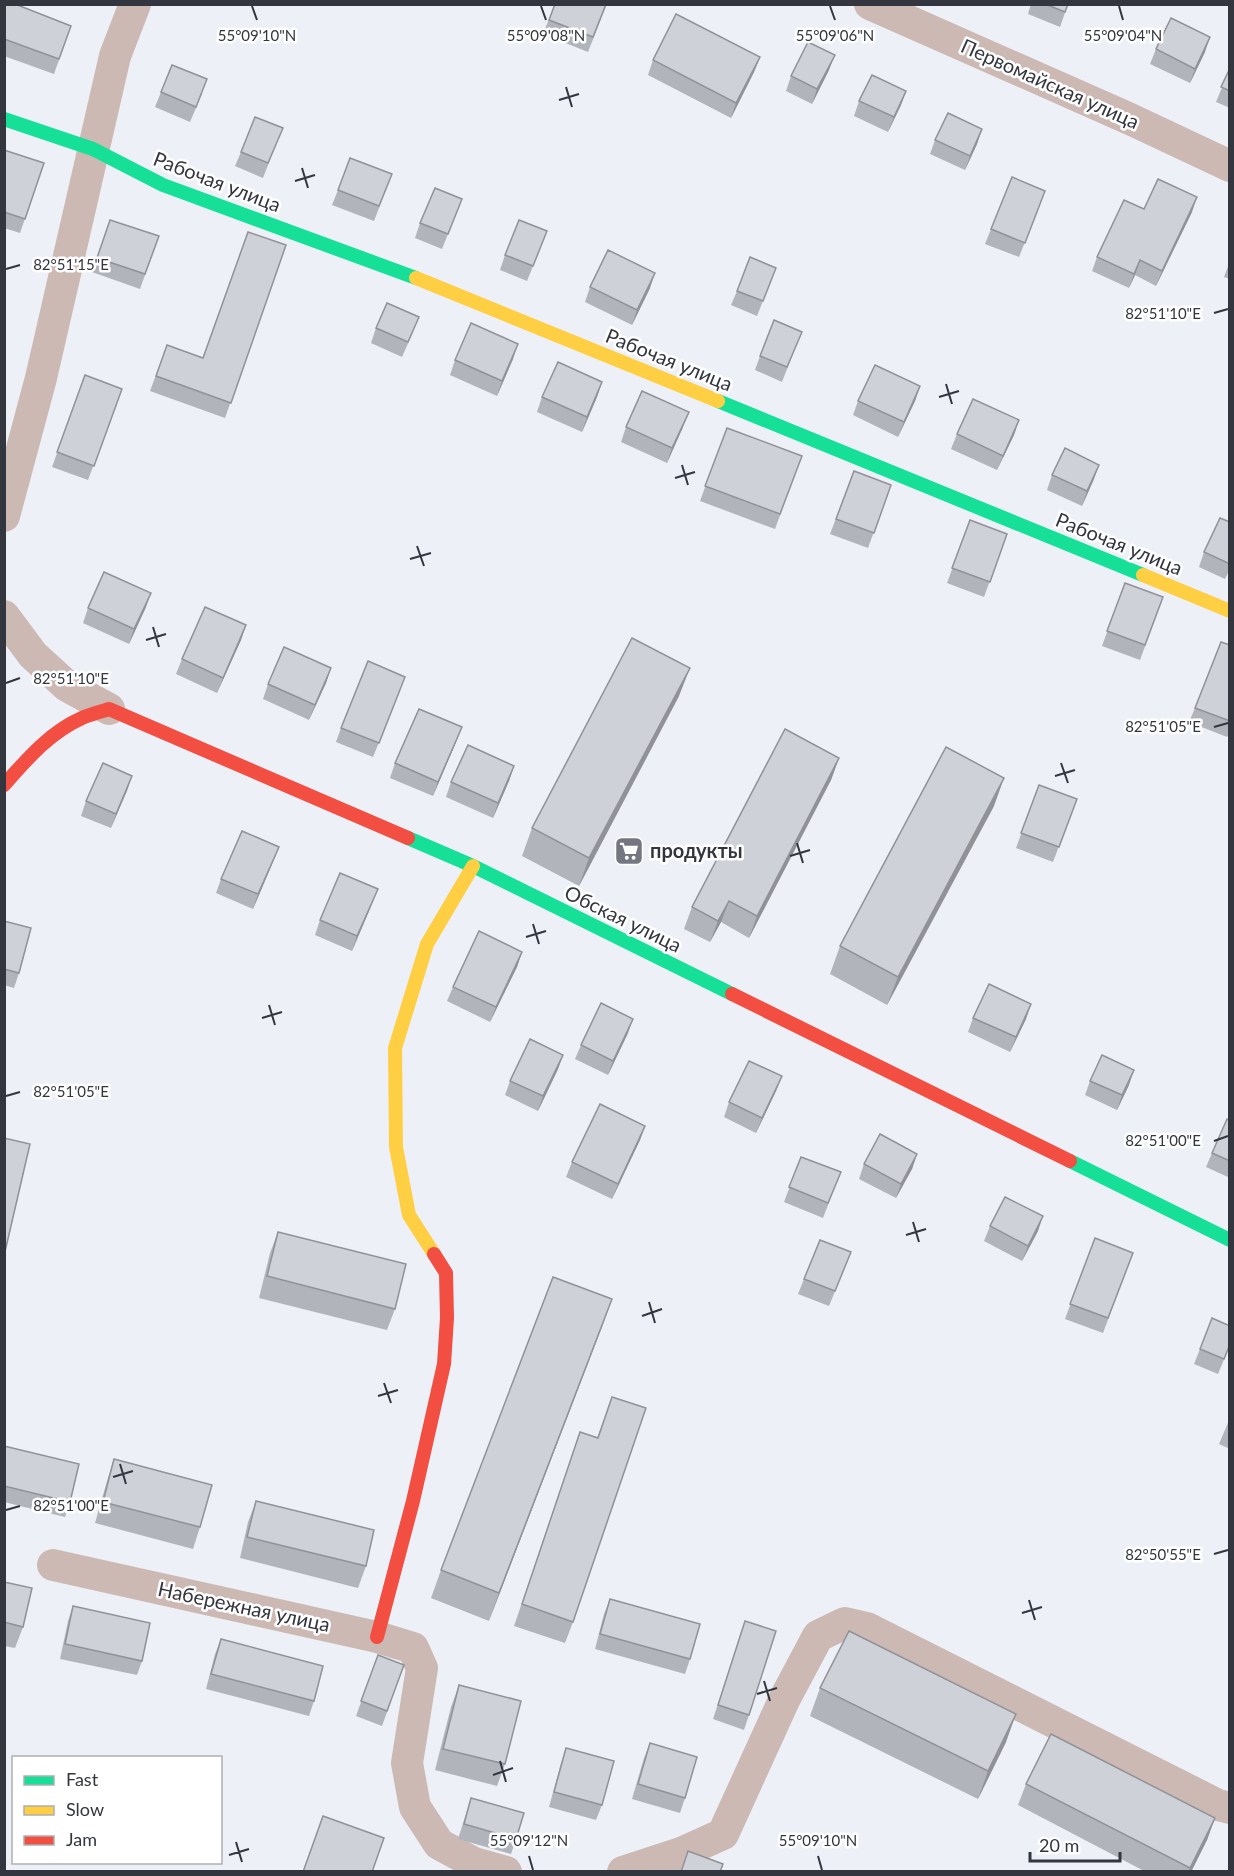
<svg xmlns="http://www.w3.org/2000/svg" width="1234" height="1876" font-family="Lato,sans-serif">
<style>
.lines{fill:none;stroke-linecap:round;stroke-linejoin:round}
.street{stroke:#cdb9b4;stroke-width:32}
.fast{stroke:#16e098;stroke-width:14}
.slow{stroke:#ffcf43;stroke-width:14}
.jam{stroke:#f24e42;stroke-width:14}
.wall{fill:#b2b4bb}
.shaded-wall{fill:#919298}
.building{fill:#cfd1d9;stroke:#919298;stroke-width:1.5}
.ticks{fill:none;stroke:#33363f;stroke-width:2}
.labels{text-anchor:middle;stroke-width:5;stroke-linejoin:round;paint-order:stroke}
.street-label{font-size:20px;fill:#33363f;stroke:#fff}
.poi-label{font-size:20px;font-weight:bold;fill:#33363f;stroke:#fff;text-anchor:start}
.ticks-label{font-size:15px;text-anchor:middle;fill:#33363f;stroke:#fff;stroke-width:5;stroke-linejoin:round;paint-order:stroke}
</style>
<rect width="100%" height="100%" fill="#eef0f8"/>
<g class="lines">
<g class="street">
<path d="M870 4 1130 119 1230 166"/>
<path d="M4 516 41 378 115 56 135 4"/>
<path d="M4 616 33 655 67 686 109 709"/>
<path d="M53 1565 377 1637 413 1648 422 1668 407 1763 415 1807 439 1844 474 1863 506 1872"/>
<path d="M623 1872 681 1853 723 1834 784 1700 818 1636 845 1623 867 1628 1218 1805 1230 1808"/>
</g>
<g class="fast">
<path d="M4 119 93 149 163 185 416 278"/>
<path d="M718 401 1143 575"/>
<path d="M408 838 473 866 732 994"/>
<path d="M1070 1161 1230 1240"/>
</g>
<g class="slow">
<path d="M416 278 718 401"/>
<path d="M1143 575 1230 611"/>
<path d="M434 1254 409 1215 396 1147 395 1048 427 944 473 866"/>
</g>
<g class="jam">
<path d="M4 785C27 759 50 732 82 718 91 714 100 712 109 709L408 838"/>
<path d="M732 994 1070 1161"/>
<path d="M377 1637 413 1501 444 1364 447 1318 446 1273 434 1254"/>
</g>
</g>
<g class="wall">
<path d="M4 4 71 26 54 74 4 56Z"/>
<path d="M555 4H607L588 52 543 34Z"/>
<path d="M1031 4H1068L1060 27 1028 14Z"/>
<path d="M1156 49 1205 52 1190 83 1150 64Z"/>
<path d="M760 57 754 72 731 118 648 75 653 60Z"/>
<path d="M1230 68V108L1216 102Z"/>
<path d="M829 70 812 104 786 91 791 76Z"/>
<path d="M906 91 901 105 888 132 854 116 859 101Z"/>
<path d="M161 92 202 94 190 122 155 107Z"/>
<path d="M982 129 977 144 965 170 930 154 935 140Z"/>
<path d="M277 142 263 178 235 166 241 152Z"/>
<path d="M4 150 44 163 20 233 4 228Z"/>
<path d="M392 174 374 221 332 205 338 190Z"/>
<path d="M462 199 442 249 415 238 420 223Z"/>
<path d="M1040 205 1019 257 985 244 991 229Z"/>
<path d="M1144 209 1192 212 1156 286 1135 275 1129 288 1092 271 1097 257Z"/>
<path d="M110 220 159 236 140 289 92 272Z"/>
<path d="M547 231 527 281 500 270 505 255Z"/>
<path d="M286 245 225 418 150 391 167 345 203 358Z"/>
<path d="M1230 261V279L1224 277Z"/>
<path d="M776 268 757 316 731 305 737 291Z"/>
<path d="M590 287 650 288 632 325 585 302Z"/>
<path d="M376 328 413 332 402 357 371 343Z"/>
<path d="M796 346 782 382 755 370 760 356Z"/>
<path d="M513 359 497 396 450 375 455 360Z"/>
<path d="M85 375 122 389 88 480 52 467Z"/>
<path d="M602 382 597 397 582 432 537 412 542 397Z"/>
<path d="M920 386 915 401 898 437 853 415 858 401Z"/>
<path d="M1019 420 1014 435 997 470 951 449 957 434Z"/>
<path d="M626 427H683L667 463 621 442Z"/>
<path d="M727 428 802 456 775 529 700 501Z"/>
<path d="M854 471 891 485 868 548 830 534Z"/>
<path d="M1052 475 1094 479 1082 506 1047 490Z"/>
<path d="M970 520 1007 534 984 597 947 583Z"/>
<path d="M1230 522V569L1225 579 1199 567 1204 552Z"/>
<path d="M1125 583 1163 597 1140 660 1102 646Z"/>
<path d="M146 607 129 644 83 623 88 608Z"/>
<path d="M246 625 241 640 217 693 176 674 182 659Z"/>
<path d="M1230 645V732L1227 737 1189 722 1195 708Z"/>
<path d="M331 668 326 683 309 720 263 699 268 684Z"/>
<path d="M400 691 373 757 336 742 341 728Z"/>
<path d="M679 696 579 886 522 856 532 828Z"/>
<path d="M462 727 456 742 433 796 390 778 395 763Z"/>
<path d="M839 758 831 780 749 938 721 922 710 942 684 929 692 907Z"/>
<path d="M514 766 509 781 493 818 446 797 451 782Z"/>
<path d="M132 776 111 828 81 816 86 801Z"/>
<path d="M1039 785 1077 799 1053 862 1016 848Z"/>
<path d="M994 806 887 1005 830 974 840 946Z"/>
<path d="M279 847 253 909 216 893 221 879Z"/>
<path d="M372 904 352 951 315 935 320 920Z"/>
<path d="M4 921 19 973 14 988 4 985Z"/>
<path d="M522 952 517 967 490 1022 447 1001 453 987Z"/>
<path d="M1031 1004 1026 1019 1010 1052 968 1032 973 1018Z"/>
<path d="M628 1033 608 1075 575 1059 581 1045Z"/>
<path d="M563 1055 558 1069 538 1111 505 1095 510 1081Z"/>
<path d="M782 1076 776 1091 756 1133 724 1117 729 1102Z"/>
<path d="M1090 1081 1129 1085 1117 1110 1085 1095Z"/>
<path d="M1230 1121V1178L1206 1167 1212 1153Z"/>
<path d="M645 1126 640 1140 612 1199 566 1177 572 1162Z"/>
<path d="M917 1154 912 1169 896 1198 859 1179 864 1164Z"/>
<path d="M801 1157 835 1187 823 1218 784 1202Z"/>
<path d="M990 1226 1038 1231 1022 1261 984 1241Z"/>
<path d="M278 1232 395 1309 387 1330 259 1298 270 1253Z"/>
<path d="M1095 1238 1133 1253 1103 1333 1065 1319Z"/>
<path d="M851 1252 829 1306 798 1294 804 1279Z"/>
<path d="M612 1299 489 1621 431 1598 441 1570Z"/>
<path d="M1230 1345 1218 1374 1194 1364 1200 1349Z"/>
<path d="M612 1397 573 1622 565 1643 514 1626 580 1432 597 1438Z"/>
<path d="M1230 1418V1449L1219 1444Z"/>
<path d="M4 1446 70 1502 65 1517 4 1502Z"/>
<path d="M114 1459 200 1527 193 1549 95 1523 107 1481Z"/>
<path d="M256 1501 366 1566 358 1588 240 1558 248 1522Z"/>
<path d="M4 1582 23 1627 15 1648 4 1646Z"/>
<path d="M610 1599 690 1659 685 1674 595 1649 604 1614Z"/>
<path d="M73 1606 142 1661 137 1675 60 1659 68 1621Z"/>
<path d="M745 1621 749 1715 744 1730 713 1719Z"/>
<path d="M221 1639 314 1701 309 1716 206 1689 215 1654Z"/>
<path d="M378 1655 404 1665 382 1726 356 1716Z"/>
<path d="M459 1685 505 1764 497 1786 435 1770 451 1707Z"/>
<path d="M820 1688 1006 1742 978 1799 810 1716Z"/>
<path d="M650 1743 685 1798 680 1813 632 1799 644 1758Z"/>
<path d="M566 1748 602 1805 596 1820 549 1807 561 1763Z"/>
<path d="M1026 1784 1215 1818 1207 1840 1191 1872H1146L1018 1805Z"/>
<path d="M471 1798 516 1839 511 1854 458 1839Z"/>
</g>
<g class="shaded-wall">
<path d="M1210 37 1205 52 1190 83 1195 69Z"/>
<path d="M835 55 829 70 812 104 817 89Z"/>
<path d="M760 57 754 72 731 118 736 103Z"/>
<path d="M906 91 901 105 888 132 894 117Z"/>
<path d="M982 129 977 144 965 170 970 156Z"/>
<path d="M1197 197 1192 212 1156 286 1162 271Z"/>
<path d="M1140 260 1135 275 1129 288 1134 274Z"/>
<path d="M655 273 650 288 632 325 637 310Z"/>
<path d="M518 344 513 359 497 396 502 381Z"/>
<path d="M602 382 597 397 582 432 587 417Z"/>
<path d="M920 386 915 401 898 437 904 422Z"/>
<path d="M689 412 683 427 667 463 672 448Z"/>
<path d="M1019 420 1014 435 997 470 1003 456Z"/>
<path d="M1099 465 1094 479 1082 506 1087 491Z"/>
<path d="M151 593 146 607 129 644 134 629Z"/>
<path d="M246 625 241 640 217 693 223 678Z"/>
<path d="M331 668 326 683 309 720 315 705Z"/>
<path d="M690 668 679 696 579 886 589 858Z"/>
<path d="M462 727 456 742 433 796 438 782Z"/>
<path d="M839 758 831 780 749 938 757 916Z"/>
<path d="M514 766 509 781 493 818 498 803Z"/>
<path d="M132 776 127 791 111 828 116 814Z"/>
<path d="M1004 778 994 806 887 1005 898 977Z"/>
<path d="M279 847 273 862 253 909 258 894Z"/>
<path d="M378 889 372 904 352 951 357 936Z"/>
<path d="M729 901 721 922 710 942 718 921Z"/>
<path d="M522 952 517 967 490 1022 496 1007Z"/>
<path d="M1031 1004 1026 1019 1010 1052 1016 1037Z"/>
<path d="M633 1019 628 1033 608 1075 613 1061Z"/>
<path d="M563 1055 558 1069 538 1111 543 1096Z"/>
<path d="M1134 1070 1129 1085 1117 1110 1122 1095Z"/>
<path d="M782 1076 776 1091 756 1133 762 1118Z"/>
<path d="M645 1126 640 1140 612 1199 618 1184Z"/>
<path d="M917 1154 912 1169 896 1198 901 1184Z"/>
<path d="M1043 1216 1038 1231 1022 1261 1028 1246Z"/>
<path d="M612 1299 602 1327 489 1621 499 1593Z"/>
<path d="M1016 1714 1006 1742 978 1799 988 1771Z"/>
<path d="M1215 1818 1207 1840 1191 1872H1188Z"/>
</g>
<g class="building">
<path d="M4 4H15L71 26 59 59 4 39Z"/>
<path d="M555 4H606L593 37 549 20Z"/>
<path d="M1045 4H1068L1065 12Z"/>
<path d="M676 14 760 57 736 103 653 60Z"/>
<path d="M1171 18 1210 37 1195 69 1156 49Z"/>
<path d="M808 42 835 55 817 89 791 76Z"/>
<path d="M172 65 207 79 196 107 161 92Z"/>
<path d="M1230 68V91L1221 87Z"/>
<path d="M872 75 906 91 894 117 859 101Z"/>
<path d="M948 113 982 129 970 156 935 140Z"/>
<path d="M255 117 283 128 268 163 241 152Z"/>
<path d="M4 150 44 163 25 219 4 212Z"/>
<path d="M350 158 392 174 379 206 338 190Z"/>
<path d="M1012 177 1045 191 1025 243 991 229Z"/>
<path d="M1158 179 1197 197 1162 271 1140 260 1134 274 1097 257 1124 200 1144 209Z"/>
<path d="M435 188 462 199 448 234 420 223Z"/>
<path d="M110 220 159 236 145 274 97 258Z"/>
<path d="M519 220 547 231 533 266 505 255Z"/>
<path d="M248 232 286 245 231 403 156 376 167 345 203 358Z"/>
<path d="M608 250 655 273 637 310 590 287Z"/>
<path d="M750 257 776 268 763 301 737 291Z"/>
<path d="M387 303 419 317 408 342 376 328Z"/>
<path d="M774 320 802 332 787 367 760 356Z"/>
<path d="M471 323 518 344 502 381 455 360Z"/>
<path d="M558 362 602 382 587 417 542 397Z"/>
<path d="M875 365 920 386 904 422 858 401Z"/>
<path d="M85 375 122 389 94 466 57 452Z"/>
<path d="M642 391 689 412 672 448 626 427Z"/>
<path d="M973 399 1019 420 1003 456 957 434Z"/>
<path d="M727 428 802 456 780 514 705 486Z"/>
<path d="M1065 448 1099 465 1087 491 1052 475Z"/>
<path d="M854 471 891 485 874 533 836 519Z"/>
<path d="M1220 518 1230 522V564L1204 552Z"/>
<path d="M970 520 1007 534 990 582 952 568Z"/>
<path d="M104 572 151 593 134 629 88 608Z"/>
<path d="M1125 583 1163 597 1145 645 1107 631Z"/>
<path d="M205 607 246 625 223 678 182 659Z"/>
<path d="M632 638 690 668 589 858 532 828Z"/>
<path d="M1221 642 1230 645V721L1195 708Z"/>
<path d="M284 647 331 668 315 705 268 684Z"/>
<path d="M368 661 405 677 379 743 341 728Z"/>
<path d="M419 709 462 727 438 782 395 763Z"/>
<path d="M785 729 839 758 757 916 729 901 718 921 692 907Z"/>
<path d="M468 745 514 766 498 803 451 782Z"/>
<path d="M946 747 1004 778 898 977 840 946Z"/>
<path d="M103 763 132 776 116 814 86 801Z"/>
<path d="M1039 785 1077 799 1059 847 1021 833Z"/>
<path d="M242 831 279 847 258 894 221 879Z"/>
<path d="M340 873 378 889 357 936 320 920Z"/>
<path d="M4 921 31 928 19 973 4 969Z"/>
<path d="M479 931 522 952 496 1007 453 987Z"/>
<path d="M989 984 1031 1004 1016 1037 973 1018Z"/>
<path d="M601 1003 633 1019 613 1061 581 1045Z"/>
<path d="M530 1039 563 1055 543 1096 510 1081Z"/>
<path d="M1102 1055 1134 1070 1122 1095 1090 1081Z"/>
<path d="M749 1061 782 1076 762 1118 729 1102Z"/>
<path d="M600 1104 645 1126 618 1184 572 1162Z"/>
<path d="M1227 1119 1230 1121V1161L1212 1153Z"/>
<path d="M880 1134 917 1154 901 1184 864 1164Z"/>
<path d="M4 1138 30 1144 4 1256Z"/>
<path d="M801 1157 841 1172 828 1203 789 1187Z"/>
<path d="M1005 1197 1043 1216 1028 1246 990 1226Z"/>
<path d="M278 1232 406 1264 395 1309 267 1276Z"/>
<path d="M1095 1238 1133 1253 1108 1318 1070 1304Z"/>
<path d="M820 1240 851 1252 835 1291 804 1279Z"/>
<path d="M553 1277 612 1299 499 1593 441 1570Z"/>
<path d="M1212 1318 1230 1326V1344L1224 1359 1200 1349Z"/>
<path d="M612 1397 646 1408 573 1622 522 1604 580 1432 598 1438Z"/>
<path d="M4 1446 79 1464 70 1502 4 1486Z"/>
<path d="M114 1459 212 1485 200 1527 103 1502Z"/>
<path d="M256 1501 374 1530 366 1566 247 1537Z"/>
<path d="M4 1582 32 1588 23 1627 4 1622Z"/>
<path d="M610 1599 700 1624 690 1659 600 1634Z"/>
<path d="M73 1606 150 1623 142 1661 65 1644Z"/>
<path d="M745 1621 776 1631 749 1715 718 1705Z"/>
<path d="M849 1631 1016 1714 988 1771 820 1688Z"/>
<path d="M221 1639 323 1666 314 1701 211 1674Z"/>
<path d="M378 1655 404 1665 387 1711 361 1701Z"/>
<path d="M459 1685 521 1701 505 1764 443 1749Z"/>
<path d="M1051 1734 1215 1818 1190 1868 1026 1784Z"/>
<path d="M650 1743 697 1757 685 1798 638 1784Z"/>
<path d="M566 1748 614 1761 602 1805 554 1792Z"/>
<path d="M471 1798 524 1813 516 1839 464 1824Z"/>
<path d="M323 1816 384 1838 372 1872H303Z"/>
<path d="M688 1851 723 1864 720 1872H681Z"/>
</g>
<path class="ticks" d="M252 6 257 20M541 6 546 20M830 6 835 20M1119 6 1123 20M566 87 572 107M559 100 579 94M302 168 308 188M295 181 315 175M6 269 20 265M1214 313 1228 309M946 384 952 404M939 397 959 391M682 465 688 485M675 478 695 472M417 546 424 566M410 559 431 553M153 627 159 647M146 640 166 634M6 683 20 678M1214 727 1228 723M1061 763 1068 783M1055 776 1075 770M797 843 803 863M790 856 810 850M533 924 539 944M526 937 546 931M269 1005 275 1025M262 1018 282 1012M6 1096 20 1092M1214 1141 1228 1136M913 1222 919 1242M906 1235 926 1229M649 1302 655 1323M642 1316 662 1309M384 1383 391 1403M378 1396 398 1390M120 1464 126 1484M113 1477 133 1471M6 1510 20 1506M1214 1554 1228 1550M1029 1600 1035 1620M1022 1613 1042 1607M764 1681 770 1701M757 1694 777 1688M500 1761 506 1782M493 1775 513 1768M236 1842 242 1862M229 1855 249 1849M529 1856 533 1870M818 1856 822 1870"/>
<defs>
<g id="supermarket-square" transform="scale(1.5)"><rect x="-9" y="-9" width="18" height="18" rx="4" fill="#747780" stroke="#fff"/><path d="M-6-5.5h2.5l.6 2H6L4.5 2H-2.5L-4.4-4H-6ZM-1.5 3.2a1.3 1.3 0 1 0 .1 0ZM3 3.2a1.3 1.3 0 1 0 .1 0Z" fill="#fff"/></g>
</defs>
<g fill-rule="evenodd">
<use href="#supermarket-square" x="629" y="851"/>
</g>
<g class="labels">
<g class="street-label">
<text transform="translate(1050 84) rotate(24)" y="7">Первомайская улица</text>
<text transform="translate(217 182) rotate(21)" y="7">Рабочая улица</text>
<text transform="translate(669 360) rotate(22)" y="7">Рабочая улица</text>
<text transform="translate(1119 544) rotate(22)" y="7">Рабочая улица</text>
<text transform="translate(623 919) rotate(26)" y="7">Обская улица</text>
<text transform="translate(244 1607) rotate(12)" y="7">Набережная улица</text>
</g>
<g class="poi-label">
<text x="650" y="858">продукты</text>
</g>
</g>
<g class="ticks-label">
<text x="257" y="41">55°09'10"N</text>
<text x="546" y="41">55°09'08"N</text>
<text x="835" y="41">55°09'06"N</text>
<text x="1123" y="41">55°09'04"N</text>
<text x="71" y="270">82°51'15"E</text>
<text x="1163" y="319">82°51'10"E</text>
<text x="71" y="684">82°51'10"E</text>
<text x="1163" y="732">82°51'05"E</text>
<text x="71" y="1097">82°51'05"E</text>
<text x="1163" y="1146">82°51'00"E</text>
<text x="71" y="1511">82°51'00"E</text>
<text x="1163" y="1560">82°50'55"E</text>
<text x="529" y="1846">55°09'12"N</text>
<text x="818" y="1846">55°09'10"N</text>
</g>
<rect width="1234" height="1876" fill="none" stroke="#33363f" stroke-width="12"/>
<rect x="12" y="1756" width="210" height="108" fill="#ffffff" stroke="#adafb2" stroke-width="1.5"/>
<rect x="24" y="1776" width="30" height="9" fill="#16e098" stroke="#adafb2" stroke-width="1.5"/>
<text x="66" y="1786" font-size="18" fill="#33363f">Fast</text>
<rect x="24" y="1806" width="30" height="9" fill="#ffcf43" stroke="#adafb2" stroke-width="1.5"/>
<text x="66" y="1816" font-size="18" fill="#33363f">Slow</text>
<rect x="24" y="1836" width="30" height="9" fill="#f24e42" stroke="#adafb2" stroke-width="1.5"/>
<text x="66" y="1846" font-size="18" fill="#33363f">Jam</text>
<path d="M1030 1852v9h90v-9" fill="none" stroke="#33363f" stroke-width="3"/>
<text x="1039" y="1852" font-size="18" fill="#33363f" stroke="#ffffff" stroke-width="4.5" paint-order="stroke">20 m</text>
</svg>
